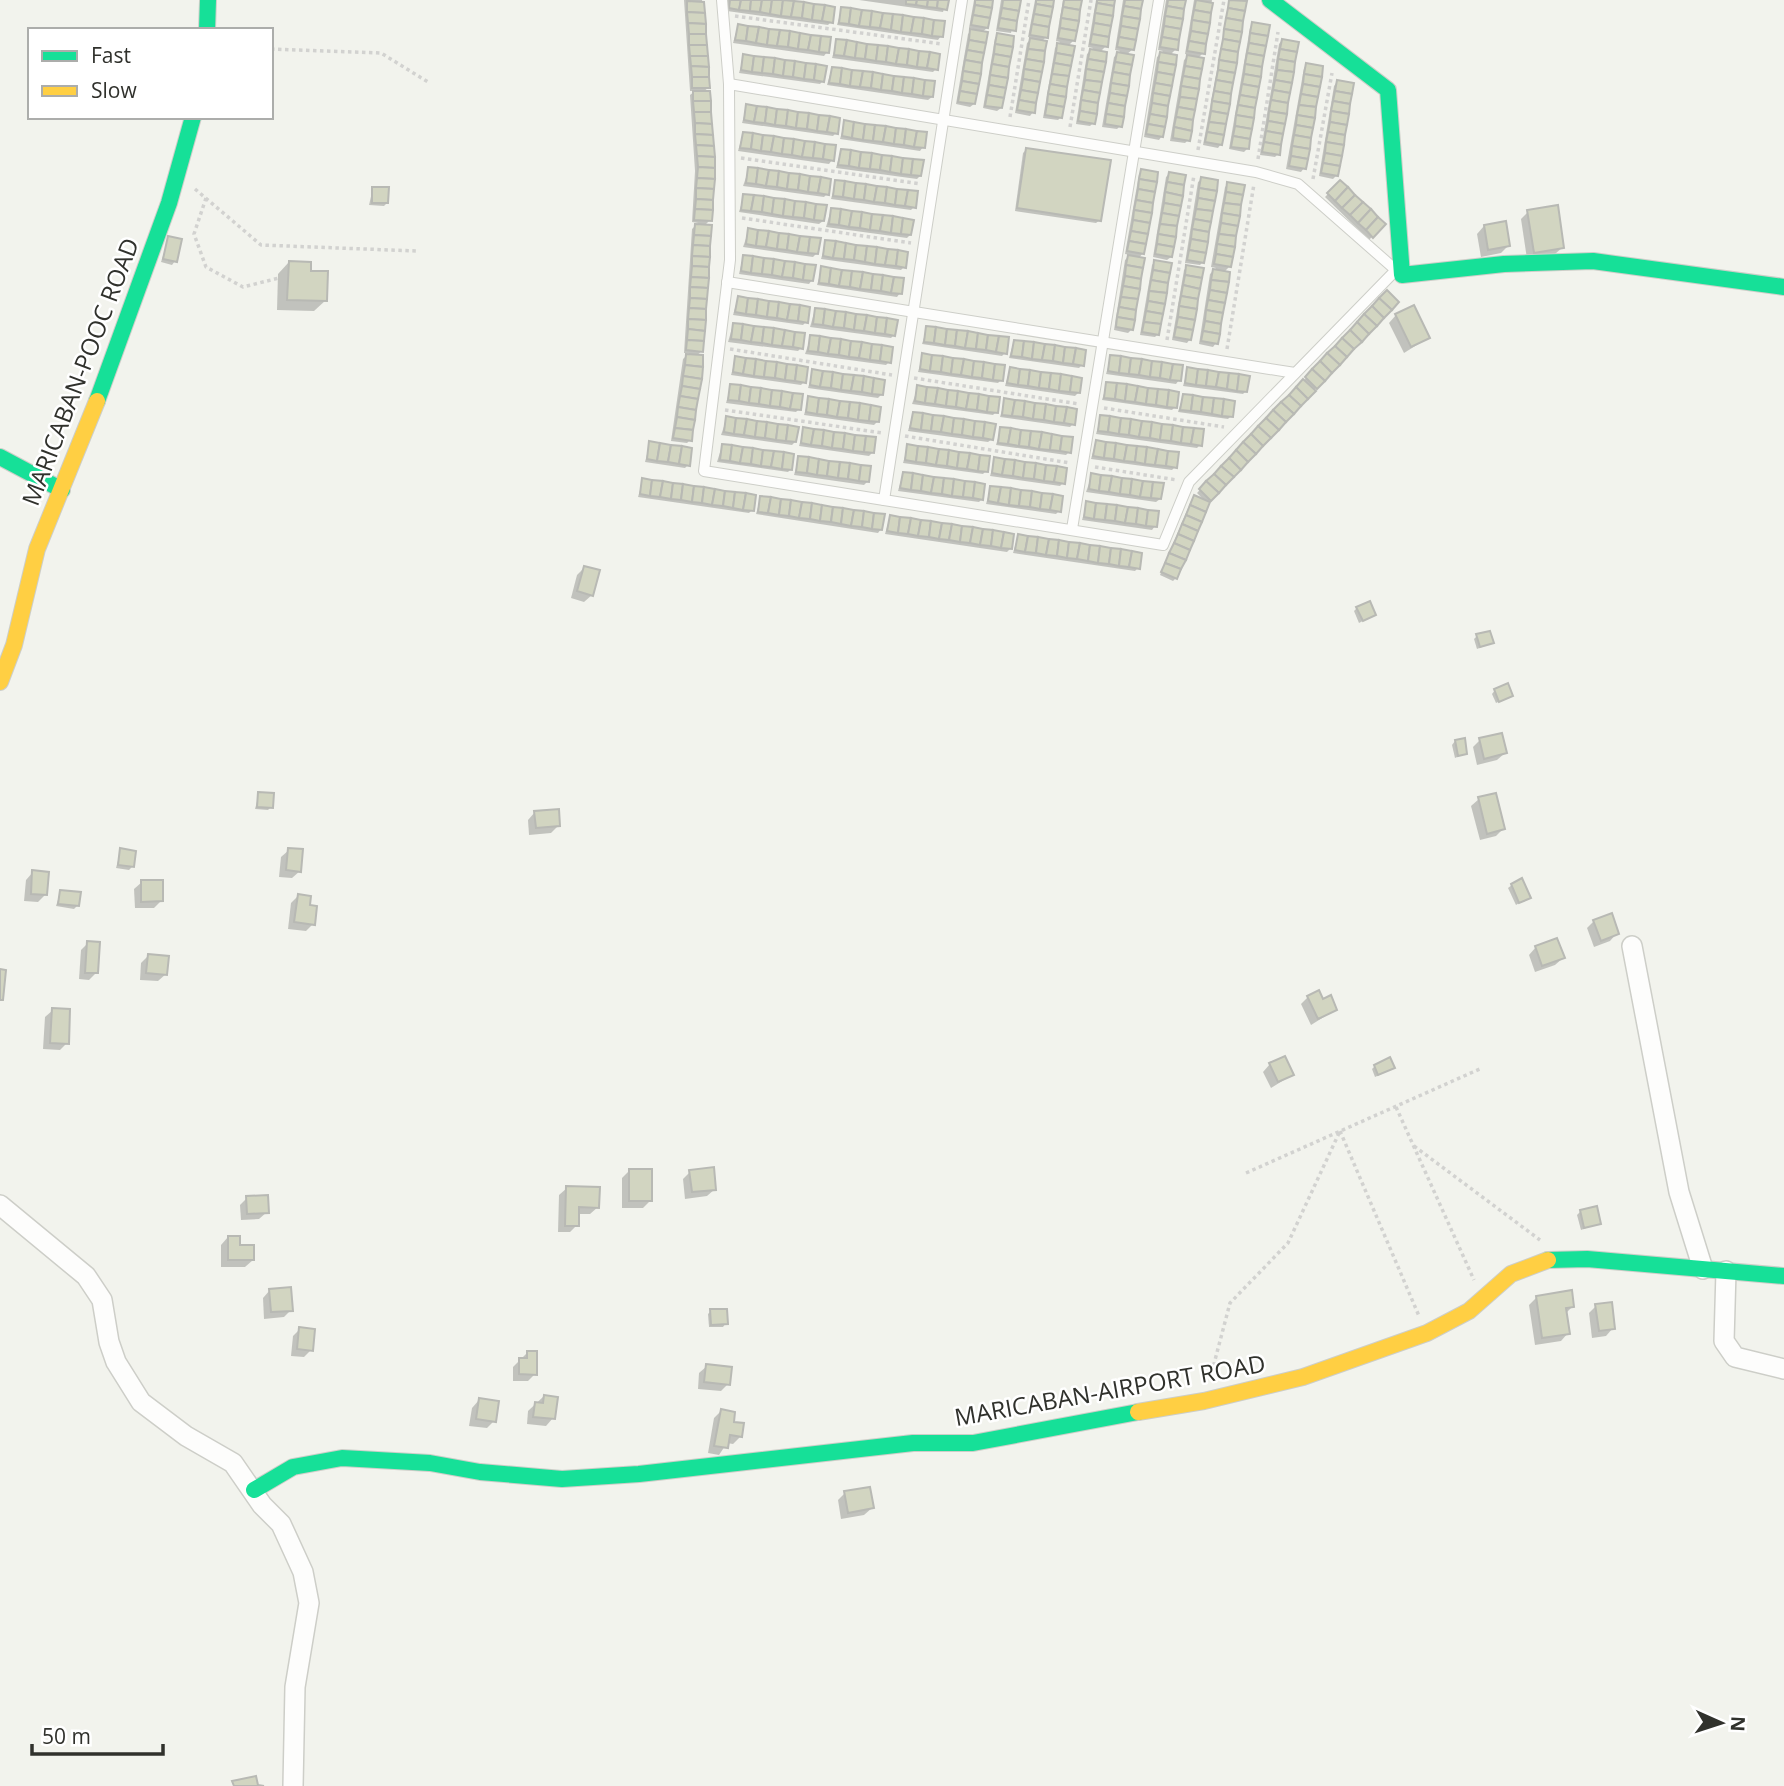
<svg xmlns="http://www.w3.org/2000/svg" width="1784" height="1786" font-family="'Open Sans',sans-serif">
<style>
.shadow{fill:#0003}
.building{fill:#d2d5c1;stroke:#b8b9b4;stroke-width:2}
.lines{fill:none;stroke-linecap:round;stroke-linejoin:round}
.lane-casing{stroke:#cdcec8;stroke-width:12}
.street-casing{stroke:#cdcec8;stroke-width:22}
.fast-casing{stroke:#cdcec8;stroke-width:18}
.slow-casing{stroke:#cdcec8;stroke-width:18}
.path{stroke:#d2d2d0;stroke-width:3.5;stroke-dasharray:3.5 3.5;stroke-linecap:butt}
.lane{stroke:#fdfdfc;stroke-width:10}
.street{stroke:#fdfdfc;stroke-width:19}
.fast{stroke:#16e098;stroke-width:16}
.slow{stroke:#ffcf43;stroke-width:16}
.labels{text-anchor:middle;stroke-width:5;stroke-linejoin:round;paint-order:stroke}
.street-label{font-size:24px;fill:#30312c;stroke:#fff}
</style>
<rect width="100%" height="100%" fill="#f2f3ed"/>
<g class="shadow">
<path d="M684 0H702L708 88 703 92 710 220 704 226 702 351 696 356 690 440 687 443 671 441 683 359 689 353H684L692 229 698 223 692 222 695 171 690 95 695 91H690Z"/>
<path d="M728 0H775L831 22 828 25 727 11Z"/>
<path d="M859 0H947L943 12Z"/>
<path d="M974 0H991L987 28 981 33 974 104 970 107 956 104 968 34 973 29 969 28Z"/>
<path d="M1001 0H1019L1011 33 996 31Z"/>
<path d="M1035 0H1052L1046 37 1041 42 1033 112 1030 116 1015 113 1027 43 1032 38 1028 37Z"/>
<path d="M1063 0H1080L1074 40 1068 46 1061 117 1058 120 1043 118 1055 48 1060 42 1056 41Z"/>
<path d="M1096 0H1114L1106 46 1100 52 1093 123 1090 126 1076 124 1087 54 1093 48 1088 47Z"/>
<path d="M1123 0H1141L1133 49 1126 55 1120 126 1117 129 1102 127 1114 57 1120 51 1115 50Z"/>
<path d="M1166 0H1184L1176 49 1170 55 1162 136 1159 140 1144 137 1157 57 1163 51 1158 50Z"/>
<path d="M1194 0H1212L1203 53 1197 59 1188 140 1185 143 1170 141 1184 60 1189 55 1185 54Z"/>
<path d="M1230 0 1245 2 1221 144 1218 148 1203 145Z"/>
<path d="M842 8 941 36 938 40 837 25Z"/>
<path d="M1253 24 1247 149 1244 152 1229 149 1250 28Z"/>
<path d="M738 26 827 52 824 56 733 43Z"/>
<path d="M998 35 1001 108 997 111 983 108 995 38Z"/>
<path d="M1282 40 1278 154 1275 157 1260 155 1279 44Z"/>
<path d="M837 41 936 69 933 72 832 58Z"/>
<path d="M744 56 823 81 820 84 739 73Z"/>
<path d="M1307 65 1304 168 1301 172 1286 169 1304 68Z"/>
<path d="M832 68 932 97 928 100 827 85Z"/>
<path d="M1337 82V175L1333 179 1319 176 1334 86Z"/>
<path d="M747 106 836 133 833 136 742 123Z"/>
<path d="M845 122 923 147 920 151 840 139Z"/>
<path d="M743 134 832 160 829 164 738 151Z"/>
<path d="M1027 149 1100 220 1096 223 1015 211 1023 153Z"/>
<path d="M841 150 920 176 917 179 836 168Z"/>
<path d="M749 169 827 194 824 197 743 186Z"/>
<path d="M1142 171 1143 253 1138 259 1131 330 1128 333 1114 330 1125 260 1130 255 1125 254 1139 174Z"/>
<path d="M1169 174 1171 257 1167 260 1153 257 1166 177Z"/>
<path d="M1202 179 1203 262 1200 265 1185 263 1198 182Z"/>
<path d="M836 182 914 207 911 210 831 199Z"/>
<path d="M1340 182 1384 224 1369 240 1325 197Z"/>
<path d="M1228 184 1229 267 1223 273 1216 343 1213 347 1199 344 1210 274 1216 268 1211 267 1225 187Z"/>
<path d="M373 188 387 203 384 206 369 205Z"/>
<path d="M744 196 823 221 819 224 739 212Z"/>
<path d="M831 210 910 235 907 238 826 227Z"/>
<path d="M1528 212 1563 247 1555 254 1527 259 1521 219Z"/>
<path d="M1484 226 1508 246 1501 253 1481 257 1477 234Z"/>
<path d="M749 230 817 253 813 257 743 247Z"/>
<path d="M169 238 175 261 172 265 161 262Z"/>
<path d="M826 242 904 267 901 270 821 259Z"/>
<path d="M743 257 812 280 809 284 739 274Z"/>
<path d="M1155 261 1158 334 1155 337 1140 335 1152 265Z"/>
<path d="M289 262 309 272 326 300 314 311 277 310 278 274Z"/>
<path d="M1187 267 1190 339 1187 343 1172 340 1184 270Z"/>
<path d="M822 268 900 293 897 297 817 285Z"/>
<path d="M1387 293 1397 302 1208 502 1176 578 1173 581 1160 575 1191 501 1194 497 1206 502 1197 493Z"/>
<path d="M738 298 806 322 803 325 733 315Z"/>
<path d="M815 310 894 335 891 338 810 327Z"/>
<path d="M1396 315 1428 338 1404 353 1389 323Z"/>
<path d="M733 325 801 348 798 351 728 342Z"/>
<path d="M927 328 1005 353 1002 356 922 344Z"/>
<path d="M811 337 889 362 886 365 805 354Z"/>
<path d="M1014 341 1082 365 1079 368 1009 358Z"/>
<path d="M923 355 1001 380 998 383 918 372Z"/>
<path d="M1111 357 1179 380 1176 384 1106 374Z"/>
<path d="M736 358 804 382 801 385 731 375Z"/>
<path d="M1010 369 1078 393 1075 396 1005 386Z"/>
<path d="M1188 369 1246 391 1243 394 1183 386Z"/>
<path d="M813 371 881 395 878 398 808 388Z"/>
<path d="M1107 384 1175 407 1172 410 1102 400Z"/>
<path d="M731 386 799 409 796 412 726 403Z"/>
<path d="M918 387 996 412 993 415 912 404Z"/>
<path d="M1183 396 1231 416 1228 419 1178 412Z"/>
<path d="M809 398 877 422 874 425 804 415Z"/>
<path d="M1005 400 1073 424 1070 427 1000 417Z"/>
<path d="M913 414 992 439 988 442 908 431Z"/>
<path d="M1101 417 1200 445 1197 448 1096 434Z"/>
<path d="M727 418 795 442 792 445 721 435Z"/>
<path d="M1001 428 1069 452 1066 455 996 445Z"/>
<path d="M804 429 872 453 869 456 799 446Z"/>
<path d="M1096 442 1175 467 1172 470 1091 459Z"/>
<path d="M650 443 688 465 685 468 645 462Z"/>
<path d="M722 446 791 469 788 472 717 462Z"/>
<path d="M908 446 986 471 983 474 903 463Z"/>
<path d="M799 458 867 482 864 485 794 475Z"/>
<path d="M995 459 1063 483 1060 486 990 476Z"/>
<path d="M903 474 982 499 979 502 898 491Z"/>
<path d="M1092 475 1160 499 1156 502 1086 492Z"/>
<path d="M643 480 752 510 749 513 638 497Z"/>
<path d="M991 487 1059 511 1056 514 986 504Z"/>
<path d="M761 497 881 529 878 533 756 514Z"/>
<path d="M1087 503 1155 526 1152 530 1082 520Z"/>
<path d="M890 517 1010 549 1007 552 885 534Z"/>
<path d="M1018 536 1138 568 1135 571 1013 553Z"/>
<path d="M584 568 592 595 584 602 571 598 577 575Z"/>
<path d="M1357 608 1374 615 1359 623 1354 611Z"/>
<path d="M1477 636 1492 643 1477 649 1474 639Z"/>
<path d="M1495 690 1511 696 1496 703 1492 694Z"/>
<path d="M1480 740 1505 753 1497 760 1477 765 1473 747Z"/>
<path d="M1455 741 1466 753 1455 758 1452 745Z"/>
<path d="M259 794 271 807 268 810 255 809Z"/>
<path d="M1479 799 1503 829 1496 836 1480 840 1471 806Z"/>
<path d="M535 812 558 826 551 833 529 835 528 820Z"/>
<path d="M121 850 132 867 129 870 116 868Z"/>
<path d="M289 850 300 871 292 878 279 877 281 857Z"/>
<path d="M33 872 46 894 38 902 24 901 26 880Z"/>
<path d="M142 882 161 901 154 908H135L134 889Z"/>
<path d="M1512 885 1529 897 1516 905 1508 888Z"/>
<path d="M61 891 77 906 74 909 56 906Z"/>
<path d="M298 896 313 924 306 931 288 929 291 903Z"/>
<path d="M1594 921 1617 933 1610 941 1594 947 1587 928Z"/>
<path d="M88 943 96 973 89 980 79 979 81 950Z"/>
<path d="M1536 947 1563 958 1555 965 1535 972 1529 955Z"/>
<path d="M148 956 166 974 158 981 140 980 141 963Z"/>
<path d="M1308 997 1322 1001 1335 1010 1311 1025 1301 1004Z"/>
<path d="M53 1010 67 1043 60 1050 43 1049 45 1017Z"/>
<path d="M1270 1064 1292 1075 1271 1088 1263 1072Z"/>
<path d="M1375 1066 1390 1070 1375 1077 1372 1069Z"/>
<path d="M629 1171 651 1200 643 1208H622V1178Z"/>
<path d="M690 1172 715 1189 707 1196 685 1199 683 1179Z"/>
<path d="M567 1188 598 1207 590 1214H578L577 1225 570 1232H558L559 1195Z"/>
<path d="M247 1198 267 1212 259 1219 241 1220 240 1205Z"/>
<path d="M1580 1212 1599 1223 1581 1230 1577 1215Z"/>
<path d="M228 1237 253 1260 245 1267H221V1245Z"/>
<path d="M270 1290 291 1310 284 1317 264 1319 263 1298Z"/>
<path d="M1536 1298 1572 1307 1565 1314 1568 1333 1561 1341 1535 1345 1529 1305Z"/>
<path d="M1596 1306 1613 1328 1606 1336 1592 1338 1589 1313Z"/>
<path d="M711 1311 726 1323 723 1327H709L708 1314Z"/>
<path d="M300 1329 311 1350 304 1357 291 1356 293 1336Z"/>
<path d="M527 1353 535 1374 528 1381H513V1367Z"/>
<path d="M707 1366 728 1384 721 1391 698 1389 699 1373Z"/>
<path d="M544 1396 553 1418 546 1426 527 1424 528 1411Z"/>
<path d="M479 1400 494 1421 487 1428 469 1426 472 1408Z"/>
<path d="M721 1411 740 1437 733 1444 727 1443 719 1455 708 1453 714 1418Z"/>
<path d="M845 1493 872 1508 864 1515 841 1519 838 1500Z"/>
</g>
<g class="building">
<path d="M730 0H741L739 10 729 8Z"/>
<path d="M741 0H751L750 11 739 10Z"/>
<path d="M751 0H762L760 12 750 11Z"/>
<path d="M762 0H772L770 14 760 12Z"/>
<path d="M772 0H783L781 16 770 14Z"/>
<path d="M783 0 794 1 791 17 781 16Z"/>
<path d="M906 0H917L916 5 906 4Z"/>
<path d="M917 0H928L927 7 916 5Z"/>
<path d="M928 0H938L937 8 927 7Z"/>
<path d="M938 0H949L947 10 937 8Z"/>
<path d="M975 0H993L992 8 975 5Z"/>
<path d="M1003 0H1021L1019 11 1002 8Z"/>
<path d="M1036 0H1054L1053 7 1036 4Z"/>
<path d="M1064 0H1082L1080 10 1063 7Z"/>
<path d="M1097 0H1115L1114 6 1097 3Z"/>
<path d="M1125 0H1143L1141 9 1124 6Z"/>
<path d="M1168 0H1186L1184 9 1167 6Z"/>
<path d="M1196 0 1213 3 1211 13 1194 10Z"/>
<path d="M1229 0 1247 1 1245 11 1228 8Z"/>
<path d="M687 1 704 2 705 13 687 12Z"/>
<path d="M794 1 804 2 802 18 791 17Z"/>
<path d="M804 2 814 4 812 20 802 18Z"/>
<path d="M1097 3 1114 6 1113 16 1095 13Z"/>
<path d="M814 4 825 5 822 21 812 20Z"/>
<path d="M1036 4 1053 7 1051 17 1034 14Z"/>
<path d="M825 5 835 7 833 23 822 21Z"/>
<path d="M975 5 992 8 990 18 973 15Z"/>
<path d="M1124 6 1141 9 1140 19 1122 16Z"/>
<path d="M1167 6 1184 9 1183 19 1165 16Z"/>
<path d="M841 7 851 8 849 24 839 23Z"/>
<path d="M1063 7 1080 10 1079 21 1061 18Z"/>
<path d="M851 8 862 10 859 26 849 24Z"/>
<path d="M1002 8 1019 11 1017 21 1000 18Z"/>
<path d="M1228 8 1245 11 1243 21 1226 18Z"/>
<path d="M862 10 872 11 870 27 859 26Z"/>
<path d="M1194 10 1211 13 1210 23 1192 20Z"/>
<path d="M872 11 883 13 880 28 870 27Z"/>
<path d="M687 12 705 13 706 24 688 23Z"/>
<path d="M883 13 893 14 891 30 880 28Z"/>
<path d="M1095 13 1113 16 1111 26 1094 23Z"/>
<path d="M893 14 903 15 901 32 891 30Z"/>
<path d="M1034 14 1051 17 1049 27 1032 24Z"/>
<path d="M903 15 914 17 911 33 901 32Z"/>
<path d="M973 15 990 18 988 28 971 25Z"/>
<path d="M1122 16 1140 19 1138 29 1121 26Z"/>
<path d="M1165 16 1183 19 1181 29 1164 26Z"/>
<path d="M914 17 924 18 922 34 911 33Z"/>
<path d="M924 18 934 20 932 36 922 34Z"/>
<path d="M1000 18 1017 21 1016 31 998 28Z"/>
<path d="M1061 18 1079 21 1077 31 1060 28Z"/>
<path d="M1226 18 1243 21 1242 32 1224 29Z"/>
<path d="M934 20 945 21 943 37 932 36Z"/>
<path d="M1192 20 1210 23 1208 34 1191 31Z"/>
<path d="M1252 22 1270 25 1268 36 1250 33Z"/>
<path d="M688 23 706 24V34H689Z"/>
<path d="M1094 23 1111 26 1109 37 1092 34Z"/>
<path d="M738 24 748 26 746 41 735 40Z"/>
<path d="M1032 24 1049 27 1048 38 1030 35Z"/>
<path d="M748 26 759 27 756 43 746 41Z"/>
<path d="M1121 26 1138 29 1136 40 1119 37Z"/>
<path d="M1164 26 1181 29 1179 40 1162 37Z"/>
<path d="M759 27 769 29 767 45 756 43Z"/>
<path d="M1060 28 1077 31 1075 41 1058 38Z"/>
<path d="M769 29 780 30 777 46 767 45Z"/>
<path d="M970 29 988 32 986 43 969 40Z"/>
<path d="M1224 29 1242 32 1240 42 1223 39Z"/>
<path d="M780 30 790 31 788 47 777 46Z"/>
<path d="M790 31 800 33 798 49 788 47Z"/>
<path d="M1191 31 1208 34 1206 44 1189 41Z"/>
<path d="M800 33 811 35 808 50 798 49Z"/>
<path d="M997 33 1014 36 1013 47 995 44Z"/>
<path d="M1250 33 1268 36 1266 46 1249 43Z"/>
<path d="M689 34H706L707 45H689Z"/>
<path d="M1092 34 1109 37 1108 47 1090 44Z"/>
<path d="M811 35 821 36 819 52 808 50Z"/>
<path d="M821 36 831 37 829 53 819 52Z"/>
<path d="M1119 37 1136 40 1134 50 1117 47Z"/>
<path d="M1162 37 1179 40 1178 50 1160 47Z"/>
<path d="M1030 38 1047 41 1045 51 1028 49Z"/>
<path d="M836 39 847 40 844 56 834 55Z"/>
<path d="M1223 39 1240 42 1238 52 1221 49Z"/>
<path d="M1282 39 1299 42 1297 52 1280 49Z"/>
<path d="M847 40 857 42 855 58 844 56Z"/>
<path d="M969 40 986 43 984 53 967 50Z"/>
<path d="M1189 41 1206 44 1205 54 1187 51Z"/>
<path d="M857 42 867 44 865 59 855 58Z"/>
<path d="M1057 43 1075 46 1073 56 1056 53Z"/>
<path d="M1249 43 1266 46 1264 56 1247 53Z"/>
<path d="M867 44 878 45 876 61 865 59Z"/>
<path d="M995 44 1013 47 1011 57 994 54Z"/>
<path d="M689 45H707L708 56H690Z"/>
<path d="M878 45 888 46 886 62 876 61Z"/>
<path d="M888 46 899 48 896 64 886 62Z"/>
<path d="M899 48 909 49 907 65 896 64Z"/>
<path d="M909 49 919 51 917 67 907 65Z"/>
<path d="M1028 49 1045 51 1044 62 1026 59Z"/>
<path d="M1090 49 1107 52 1106 62 1088 59Z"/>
<path d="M1221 49 1238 52 1237 63 1219 60Z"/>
<path d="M1280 49 1297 52 1295 62 1278 59Z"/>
<path d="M967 50 984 53 982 63 965 60Z"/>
<path d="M919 51 930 52 927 68 917 67Z"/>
<path d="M930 52 940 54 938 70 927 68Z"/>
<path d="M1117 52 1134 55 1132 65 1115 62Z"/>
<path d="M1160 52 1177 55 1176 65 1158 62Z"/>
<path d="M1056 53 1073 56 1071 66 1054 63Z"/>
<path d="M1247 53 1264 56 1262 67 1245 64Z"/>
<path d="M743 54 754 56 752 72 741 70Z"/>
<path d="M994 54 1011 57 1009 67 992 64Z"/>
<path d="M1187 55 1204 58 1202 69 1185 66Z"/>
<path d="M690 56H708L709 67 691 66Z"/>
<path d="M754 56 764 57 762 73 752 72Z"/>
<path d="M764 57 775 58 773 74 762 73Z"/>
<path d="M775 58 785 60 783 76 773 74Z"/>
<path d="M1026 59 1044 62 1042 72 1024 69Z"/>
<path d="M1088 59 1106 62 1104 72 1086 69Z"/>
<path d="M1278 59 1295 62 1294 72 1277 70Z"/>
<path d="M785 60 795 61 793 77 783 76Z"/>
<path d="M965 60 982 63 981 74 963 71Z"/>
<path d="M1219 60 1237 63 1235 73 1218 70Z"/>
<path d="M795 61 806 63 804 79 793 77Z"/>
<path d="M1115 62 1132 65 1130 75 1113 72Z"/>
<path d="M1158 62 1176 65 1174 75 1157 72Z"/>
<path d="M806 63 816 64 814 80 804 79Z"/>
<path d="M1054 63 1071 66 1069 76 1052 74Z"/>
<path d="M1306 63 1323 66 1322 77 1304 74Z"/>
<path d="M816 64 827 66 824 82 814 80Z"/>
<path d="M992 64 1009 67 1008 78 990 75Z"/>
<path d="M1245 64 1262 67 1261 77 1244 74Z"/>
<path d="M691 66 709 67V77H692Z"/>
<path d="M1185 66 1202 69 1200 79 1183 76Z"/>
<path d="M832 67 842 68 840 84 829 83Z"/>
<path d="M842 68 852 70 850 86 840 84Z"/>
<path d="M1024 69 1042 72 1040 82 1023 79Z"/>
<path d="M1086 69 1104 72 1102 82 1085 80Z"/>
<path d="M852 70 863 71 860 87 850 86Z"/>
<path d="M1218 70 1235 73 1233 83 1216 80Z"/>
<path d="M1277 70 1294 72 1292 83 1275 80Z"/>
<path d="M863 71 873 72 871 88 860 87Z"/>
<path d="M963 71 981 74 979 84 962 81Z"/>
<path d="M873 72 883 74 881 90 871 88Z"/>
<path d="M1113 72 1130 75 1129 86 1111 83Z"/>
<path d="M1157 72 1174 75 1172 86 1155 83Z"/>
<path d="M883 74 894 76 892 91 881 90Z"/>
<path d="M1052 74 1069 76 1067 87 1050 84Z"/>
<path d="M1244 74 1261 77 1259 87 1242 84Z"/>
<path d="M1304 74 1322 77 1320 87 1303 84Z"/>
<path d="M990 75 1008 78 1006 88 989 85Z"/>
<path d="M894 76 904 77 902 93 892 91Z"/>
<path d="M1183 76 1200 79 1199 89 1181 86Z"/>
<path d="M692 77H709L710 88H692Z"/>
<path d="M904 77 914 78 912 94 902 93Z"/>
<path d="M914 78 925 80 923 96 912 94Z"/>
<path d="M1023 79 1040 82 1038 93 1021 90Z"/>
<path d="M925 80 935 81 933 97 923 96Z"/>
<path d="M1085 80 1102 82 1100 93 1083 90Z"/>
<path d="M1216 80 1233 83 1231 94 1214 91Z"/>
<path d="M1275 80 1292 83 1290 93 1273 90Z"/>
<path d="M1337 80 1354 83 1352 94 1335 91Z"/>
<path d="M962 81 979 84 977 94 960 91Z"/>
<path d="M1111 83 1129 86 1127 96 1110 93Z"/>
<path d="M1155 83 1172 86 1170 96 1153 93Z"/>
<path d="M1050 84 1067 87 1066 97 1048 94Z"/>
<path d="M1242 84 1259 87 1257 98 1240 95Z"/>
<path d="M1303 84 1320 87 1318 97 1301 94Z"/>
<path d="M989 85 1006 88 1004 98 987 95Z"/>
<path d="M1181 86 1199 89 1197 99 1180 97Z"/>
<path d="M1021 90 1038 93 1036 103 1019 100Z"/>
<path d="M1083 90 1100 93 1098 103 1081 100Z"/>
<path d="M1273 90 1290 93 1288 103 1271 100Z"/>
<path d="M693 91H710L711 101H693Z"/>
<path d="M960 91 977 94 975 104 958 102Z"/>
<path d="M1214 91 1231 94 1230 104 1212 101Z"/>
<path d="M1335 91 1352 94 1350 104 1333 101Z"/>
<path d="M1110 93 1127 96 1125 106 1108 103Z"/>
<path d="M1153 93 1170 96 1168 106 1152 103Z"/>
<path d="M1048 94 1066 97 1064 107 1047 104Z"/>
<path d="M1301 94 1318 97 1316 107 1299 105Z"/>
<path d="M987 95 1004 98 1002 108 985 106Z"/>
<path d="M1240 95 1257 98 1255 108 1238 105Z"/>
<path d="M1180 97 1197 99 1195 110 1178 107Z"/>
<path d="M1019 100 1036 103 1035 113 1017 110Z"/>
<path d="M1081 100 1098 103 1097 114 1080 111Z"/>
<path d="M1271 100 1288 103 1287 114 1269 111Z"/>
<path d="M693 101H711V112H694Z"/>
<path d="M1212 101 1230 104 1228 114 1211 111Z"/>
<path d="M1333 101 1350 104 1349 114 1331 111Z"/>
<path d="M1108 103 1125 106 1124 117 1106 114Z"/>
<path d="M1152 103 1168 106 1167 117 1150 114Z"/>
<path d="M746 104 757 106 754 122 744 120Z"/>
<path d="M1047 104 1064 107 1062 118 1045 115Z"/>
<path d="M1238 105 1255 108 1254 118 1236 115Z"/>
<path d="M1299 105 1316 107 1315 118 1297 115Z"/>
<path d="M757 106 767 107 765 123 754 122Z"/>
<path d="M767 107 777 109 775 125 765 123Z"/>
<path d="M1178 107 1195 110 1193 120 1176 117Z"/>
<path d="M777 109 788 110 786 126 775 125Z"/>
<path d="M788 110 798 112 796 128 786 126Z"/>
<path d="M1080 111 1097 114 1095 124 1078 121Z"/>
<path d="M1211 111 1228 114 1226 124 1209 122Z"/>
<path d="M1269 111 1287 114 1285 124 1268 121Z"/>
<path d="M1331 111 1349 114 1347 125 1330 122Z"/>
<path d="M694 112H711L712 124 695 123Z"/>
<path d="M798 112 809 113 807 129 796 128Z"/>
<path d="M809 113 819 115 817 131 807 129Z"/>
<path d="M1106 114 1124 117 1122 127 1105 124Z"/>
<path d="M1150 114 1167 117 1165 127 1148 124Z"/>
<path d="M819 115 830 116 827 132 817 131Z"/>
<path d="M1236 115 1254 118 1252 129 1235 126Z"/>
<path d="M1297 115 1315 118 1313 128 1296 125Z"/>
<path d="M830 116 840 118 838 134 827 132Z"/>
<path d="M1176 117 1193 120 1192 131 1174 127Z"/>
<path d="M844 120 854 122 852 138 842 136Z"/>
<path d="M1268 121 1285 124 1283 134 1266 131Z"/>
<path d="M854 122 865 124 863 140 852 138Z"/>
<path d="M1209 122 1226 124 1224 135 1207 132Z"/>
<path d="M1330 122 1347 125 1345 135 1328 132Z"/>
<path d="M695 123 712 124 713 135 695 134Z"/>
<path d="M865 124 875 125 873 141 863 140Z"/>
<path d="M1148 124 1165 127 1163 137 1146 134Z"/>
<path d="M875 125 886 126 883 142 873 141Z"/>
<path d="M1296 125 1313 128 1311 138 1294 135Z"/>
<path d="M886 126 896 128 894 144 883 142Z"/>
<path d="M1235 126 1252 129 1250 139 1233 136Z"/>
<path d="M1174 127 1192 131 1190 141 1173 138Z"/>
<path d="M896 128 906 129 904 145 894 144Z"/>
<path d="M906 129 917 131 914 147 904 145Z"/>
<path d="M917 131 927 132 925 148 914 147Z"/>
<path d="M1266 131 1283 134 1281 145 1264 142Z"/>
<path d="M743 132 753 133 751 149 740 148Z"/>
<path d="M1207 132 1224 135 1222 145 1205 142Z"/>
<path d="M1328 132 1345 135 1344 145 1326 142Z"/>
<path d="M753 133 763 135 761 151 751 149Z"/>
<path d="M695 134 713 135 714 146 696 145Z"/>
<path d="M763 135 774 136 771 152 761 151Z"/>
<path d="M1294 135 1311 138 1310 149 1292 146Z"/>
<path d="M774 136 784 138 782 154 771 152Z"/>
<path d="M1233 136 1250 139 1249 149 1231 147Z"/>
<path d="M784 138 794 139 792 155 782 154Z"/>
<path d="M794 139 805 141 802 157 792 155Z"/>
<path d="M805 141 815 142 813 158 802 157Z"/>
<path d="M815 142 825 144 823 159 813 158Z"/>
<path d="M1264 142 1281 145 1280 155 1262 152Z"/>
<path d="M1326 142 1344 145 1342 156 1325 153Z"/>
<path d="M825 144 836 145 834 161 823 159Z"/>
<path d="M696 145 714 146 715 157 697 156Z"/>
<path d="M1292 146 1310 149 1308 159 1291 156Z"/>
<path d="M1026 148 1111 160 1101 221 1017 208Z"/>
<path d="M841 149 851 150 849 166 838 165Z"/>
<path d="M851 150 861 152 859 168 849 166Z"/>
<path d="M861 152 872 153 870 169 859 168Z"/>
<path d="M872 153 882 155 880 170 870 169Z"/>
<path d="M1325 153 1342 156 1340 166 1323 163Z"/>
<path d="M882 155 892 156 890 172 880 170Z"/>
<path d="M697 156 715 157V168L698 167Z"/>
<path d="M892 156 903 158 901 174 890 172Z"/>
<path d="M1291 156 1308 159 1306 169 1289 166Z"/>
<path d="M903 158 913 159 911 175 901 174Z"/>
<path d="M913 159 924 160 921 176 911 175Z"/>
<path d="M1323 163 1340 166 1338 176 1321 173Z"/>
<path d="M698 167 715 168V179L697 178Z"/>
<path d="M748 167 758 168 756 184 746 183Z"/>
<path d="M758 168 769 170 766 186 756 184Z"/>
<path d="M1141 169 1158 172 1157 182 1139 179Z"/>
<path d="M769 170 779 171 777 187 766 186Z"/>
<path d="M779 171 789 173 787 189 777 187Z"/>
<path d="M1169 172 1186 175 1184 185 1167 182Z"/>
<path d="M789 173 800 174 798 190 787 189Z"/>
<path d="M800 174 810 176 808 192 798 190Z"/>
<path d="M810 176 821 177 818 193 808 192Z"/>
<path d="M821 177 831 179 829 195 818 193Z"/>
<path d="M1201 177 1218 180 1217 191 1199 188Z"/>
<path d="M697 178 715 179 714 189 696 188Z"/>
<path d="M1139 179 1157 182 1155 192 1138 189Z"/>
<path d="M835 180 845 181 843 197 833 196Z"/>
<path d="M1340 180 1348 187 1335 201 1327 193Z"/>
<path d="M845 181 856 183 854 199 843 197Z"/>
<path d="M1167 182 1184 185 1183 196 1165 192Z"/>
<path d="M1227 182 1245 185 1243 195 1226 192Z"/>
<path d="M856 183 866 184 864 200 854 199Z"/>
<path d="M866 184 877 186 874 202 864 200Z"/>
<path d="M877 186 887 187 885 203 874 202Z"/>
<path d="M372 187H389L388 203H372Z"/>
<path d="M887 187 897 189 895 205 885 203Z"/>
<path d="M1348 187 1355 195 1342 208 1335 201Z"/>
<path d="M696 188 714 189 713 200 696 199Z"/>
<path d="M1199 188 1217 191 1215 201 1198 198Z"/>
<path d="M897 189 908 190 905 206 895 205Z"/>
<path d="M1138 189 1155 192 1153 203 1136 200Z"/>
<path d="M908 190 918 191 916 208 905 206Z"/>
<path d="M1165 192 1183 196 1181 206 1164 203Z"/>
<path d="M1226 192 1243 195 1241 205 1224 203Z"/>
<path d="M743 194 754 195 751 211 741 210Z"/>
<path d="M754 195 764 196 762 212 751 211Z"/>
<path d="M1355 195 1363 202 1350 215 1342 208Z"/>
<path d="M764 196 774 198 772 214 762 212Z"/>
<path d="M774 198 785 199 783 216 772 214Z"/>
<path d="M1198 198 1215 201 1213 211 1196 209Z"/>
<path d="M696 199 713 200V210L695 209Z"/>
<path d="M785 199 795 201 793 217 783 216Z"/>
<path d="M1136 200 1153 203 1152 213 1134 210Z"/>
<path d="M795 201 806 202 804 218 793 217Z"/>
<path d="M806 202 816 204 814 220 804 218Z"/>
<path d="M1363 202 1371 209 1358 223 1350 215Z"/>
<path d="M1164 203 1181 206 1179 216 1162 213Z"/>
<path d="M1224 203 1241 205 1240 216 1222 213Z"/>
<path d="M816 204 827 205 824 221 814 220Z"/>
<path d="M1558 205 1564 248 1534 253 1527 210Z"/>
<path d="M831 208 841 209 839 225 829 224Z"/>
<path d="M695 209 713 210 712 221 694 220Z"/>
<path d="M841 209 852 211 849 227 839 225Z"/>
<path d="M1196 209 1213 211 1211 222 1194 219Z"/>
<path d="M1371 209 1378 217 1366 230 1358 223Z"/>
<path d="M1134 210 1152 213 1150 223 1133 220Z"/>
<path d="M852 211 862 212 860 228 849 227Z"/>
<path d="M862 212 872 214 870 230 860 228Z"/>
<path d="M1162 213 1179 216 1177 226 1160 224Z"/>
<path d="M1222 213 1240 216 1238 226 1221 223Z"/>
<path d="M872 214 883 215 880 231 870 230Z"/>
<path d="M883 215 893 216 891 233 880 231Z"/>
<path d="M893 216 903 218 901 234 891 233Z"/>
<path d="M1378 217 1386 224 1373 238 1366 230Z"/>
<path d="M903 218 914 220 911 235 901 234Z"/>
<path d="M1194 219 1211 222 1209 232 1192 229Z"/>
<path d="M1133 220 1150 223 1148 234 1131 231Z"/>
<path d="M1506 221 1510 246 1488 250 1484 225Z"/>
<path d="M1221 223 1238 226 1236 236 1219 234Z"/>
<path d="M695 224 712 225 711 236 694 235Z"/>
<path d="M1160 224 1177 226 1176 237 1158 234Z"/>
<path d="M748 228 758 230 756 246 746 244Z"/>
<path d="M1192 229 1209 232 1208 242 1191 239Z"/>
<path d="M758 230 769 231 766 247 756 246Z"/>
<path d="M769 231 779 233 777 249 766 247Z"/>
<path d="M1131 231 1148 234 1146 244 1129 241Z"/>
<path d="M779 233 789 234 787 250 777 249Z"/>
<path d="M789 234 800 236 797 252 787 250Z"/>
<path d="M1158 234 1176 237 1174 247 1157 244Z"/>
<path d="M1219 234 1236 236 1235 247 1217 244Z"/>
<path d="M694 235 711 236 710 246 693 245Z"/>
<path d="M168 236 182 239 177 262 163 259Z"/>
<path d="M800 236 810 237 808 253 797 252Z"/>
<path d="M810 237 821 238 818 254 808 253Z"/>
<path d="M1191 239 1208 242 1206 253 1189 250Z"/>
<path d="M825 240 836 241 833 258 823 256Z"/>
<path d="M836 241 846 243 844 259 833 258Z"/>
<path d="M1129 241 1146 244 1144 254 1127 251Z"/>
<path d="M846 243 856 245 854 260 844 259Z"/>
<path d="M1157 244 1174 247 1172 257 1155 254Z"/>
<path d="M1217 244 1235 247 1233 257 1216 254Z"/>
<path d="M693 245 710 246V257L692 256Z"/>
<path d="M856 245 867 246 865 262 854 260Z"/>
<path d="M867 246 877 247 875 264 865 262Z"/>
<path d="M877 247 888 249 885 265 875 264Z"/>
<path d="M888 249 898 250 896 266 885 265Z"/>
<path d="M898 250 908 252 906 268 896 266Z"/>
<path d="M1189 250 1206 253 1204 263 1187 260Z"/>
<path d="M1216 254 1233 257 1231 267 1214 264Z"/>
<path d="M743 255 753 256 751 273 741 271Z"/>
<path d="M1128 255 1145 258 1143 268 1126 265Z"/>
<path d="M692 256 710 257 709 267 692 266Z"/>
<path d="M753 256 764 258 762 274 751 273Z"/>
<path d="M764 258 774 259 772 275 762 274Z"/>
<path d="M774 259 785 261 782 277 772 275Z"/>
<path d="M1154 260 1172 263 1170 273 1153 270Z"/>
<path d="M289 261 311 262V271H328L327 301 287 300Z"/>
<path d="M785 261 795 262 793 278 782 277Z"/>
<path d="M795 262 805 264 803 280 793 278Z"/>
<path d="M805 264 816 265 813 281 803 280Z"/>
<path d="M1126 265 1143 268 1141 279 1125 276Z"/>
<path d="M1186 265 1204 268 1202 278 1185 275Z"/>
<path d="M692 266 709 267V278L691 277Z"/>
<path d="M821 266 831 268 829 284 819 283Z"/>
<path d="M831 268 842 270 839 286 829 284Z"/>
<path d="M1213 269 1230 272 1229 282 1211 280Z"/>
<path d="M842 270 852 271 850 287 839 286Z"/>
<path d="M1153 270 1170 273 1168 283 1151 280Z"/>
<path d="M852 271 863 272 860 289 850 287Z"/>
<path d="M863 272 873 274 871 290 860 289Z"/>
<path d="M873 274 883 275 881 291 871 290Z"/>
<path d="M883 275 894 277 891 293 881 291Z"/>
<path d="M1185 275 1202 278 1200 289 1183 285Z"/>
<path d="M1125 276 1141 279 1140 289 1123 286Z"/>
<path d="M691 277 709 278 708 288 690 287Z"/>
<path d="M894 277 904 278 902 294 891 293Z"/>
<path d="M1151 280 1168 283 1167 293 1149 291Z"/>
<path d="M1211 280 1229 282 1227 293 1210 290Z"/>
<path d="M1183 285 1200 289 1198 299 1181 296Z"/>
<path d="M1123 286 1140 289 1138 299 1121 297Z"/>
<path d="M690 287 708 288 707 299 690 298Z"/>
<path d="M1210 290 1227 293 1225 303 1208 300Z"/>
<path d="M1387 290 1399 302 1392 310 1379 298Z"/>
<path d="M1149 291 1167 293 1165 304 1148 301Z"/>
<path d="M738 296 748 298 746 314 735 312Z"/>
<path d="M1181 296 1198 299 1197 309 1179 306Z"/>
<path d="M1121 297 1138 299 1136 310 1119 307Z"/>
<path d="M690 298 707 299 706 309 689 308Z"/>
<path d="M748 298 758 299 756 315 746 314Z"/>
<path d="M1379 298 1392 310 1384 318 1372 306Z"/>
<path d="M758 299 769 301 767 317 756 315Z"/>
<path d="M1208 300 1225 303 1223 313 1206 310Z"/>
<path d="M769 301 779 302 777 318 767 317Z"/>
<path d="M1148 301 1165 304 1163 314 1146 311Z"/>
<path d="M779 302 790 304 787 320 777 318Z"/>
<path d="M790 304 800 305 798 321 787 320Z"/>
<path d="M800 305 810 307 808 323 798 321Z"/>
<path d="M1414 305 1430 338 1411 347 1395 314Z"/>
<path d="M1179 306 1197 309 1195 320 1178 317Z"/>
<path d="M1372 306 1384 318 1377 326 1364 314Z"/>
<path d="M1119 307 1136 310 1135 320 1117 317Z"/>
<path d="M689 308 706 309V320L688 319Z"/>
<path d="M815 308 825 309 823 325 813 324Z"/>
<path d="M825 309 836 311 833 327 823 325Z"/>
<path d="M1206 310 1223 313 1221 324 1205 321Z"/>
<path d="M836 311 846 312 844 328 833 327Z"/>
<path d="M1146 311 1163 314 1161 324 1144 322Z"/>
<path d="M846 312 856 314 854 330 844 328Z"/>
<path d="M856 314 867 315 864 331 854 330Z"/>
<path d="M1364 314 1377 326 1369 334 1357 322Z"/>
<path d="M867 315 877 317 875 333 864 331Z"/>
<path d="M877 317 887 318 885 334 875 333Z"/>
<path d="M1117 317 1135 320 1133 330 1116 327Z"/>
<path d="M1178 317 1195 320 1193 330 1176 327Z"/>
<path d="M887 318 898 320 895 336 885 334Z"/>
<path d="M688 319 706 320 705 331 688 329Z"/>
<path d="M1205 321 1221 324 1220 334 1203 331Z"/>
<path d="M1144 322 1161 324 1159 335 1142 332Z"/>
<path d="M1357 322 1369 334 1362 342 1350 330Z"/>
<path d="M733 323 743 324 741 340 731 339Z"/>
<path d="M743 324 754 326 751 342 741 340Z"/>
<path d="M754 326 764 327 762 343 751 342Z"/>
<path d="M926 326 936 327 934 343 924 342Z"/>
<path d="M764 327 774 328 772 345 762 343Z"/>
<path d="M936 327 947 329 945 345 934 343Z"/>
<path d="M1176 327 1193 330 1191 340 1174 337Z"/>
<path d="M774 328 785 330 782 346 772 345Z"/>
<path d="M688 329 705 331 704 341 687 340Z"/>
<path d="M947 329 957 330 955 346 945 345Z"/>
<path d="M785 330 795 332 793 347 782 346Z"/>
<path d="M957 330 968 331 965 348 955 346Z"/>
<path d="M1350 330 1362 342 1354 349 1342 338Z"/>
<path d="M968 331 978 333 976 349 965 348Z"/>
<path d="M1203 331 1220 334 1218 344 1201 341Z"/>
<path d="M795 332 805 333 803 349 793 347Z"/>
<path d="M978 333 988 335 986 350 976 349Z"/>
<path d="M810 335 820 336 818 352 808 351Z"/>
<path d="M988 335 999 336 996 352 986 350Z"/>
<path d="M820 336 831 338 828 354 818 352Z"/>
<path d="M999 336 1009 337 1007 354 996 352Z"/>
<path d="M831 338 841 339 839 355 828 354Z"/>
<path d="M1342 338 1354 349 1347 357 1335 346Z"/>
<path d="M841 339 851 341 849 357 839 355Z"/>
<path d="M687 340 704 341 703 352 686 350Z"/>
<path d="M1014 340 1024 341 1022 357 1011 356Z"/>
<path d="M851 341 862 342 859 358 849 357Z"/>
<path d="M1024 341 1034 342 1032 359 1022 357Z"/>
<path d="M862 342 872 344 870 360 859 358Z"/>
<path d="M1034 342 1045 344 1042 360 1032 359Z"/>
<path d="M872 344 882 345 880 361 870 360Z"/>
<path d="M1045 344 1055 345 1053 361 1042 360Z"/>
<path d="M882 345 893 347 891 363 880 361Z"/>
<path d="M1055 345 1065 347 1063 363 1053 361Z"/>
<path d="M1335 346 1347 357 1340 365 1327 353Z"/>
<path d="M1065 347 1076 348 1073 364 1063 363Z"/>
<path d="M1076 348 1086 350 1084 366 1073 364Z"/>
<path d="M922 353 932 355 930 371 920 369Z"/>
<path d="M1327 353 1340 365 1332 373 1320 361Z"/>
<path d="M686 354 703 355V367L685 365Z"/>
<path d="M932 355 943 356 941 372 930 371Z"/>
<path d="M1110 355 1121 356 1119 373 1108 371Z"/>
<path d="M735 356 746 358 743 374 733 372Z"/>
<path d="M943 356 953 358 951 374 941 372Z"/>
<path d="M1121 356 1131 358 1129 374 1119 373Z"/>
<path d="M746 358 756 359 754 376 743 374Z"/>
<path d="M953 358 964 359 961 375 951 374Z"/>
<path d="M1131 358 1142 359 1139 375 1129 374Z"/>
<path d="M756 359 766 361 764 377 754 376Z"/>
<path d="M964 359 974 361 972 377 961 375Z"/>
<path d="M1142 359 1152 361 1150 377 1139 375Z"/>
<path d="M766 361 777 362 775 378 764 377Z"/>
<path d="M974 361 984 362 982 378 972 377Z"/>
<path d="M1152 361 1162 362 1160 378 1150 377Z"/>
<path d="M1320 361 1332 373 1325 381 1312 369Z"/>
<path d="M777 362 787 364 785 380 775 378Z"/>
<path d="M984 362 995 364 993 380 982 378Z"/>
<path d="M1162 362 1173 364 1170 380 1160 378Z"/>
<path d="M787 364 797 365 795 381 785 380Z"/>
<path d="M995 364 1005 365 1003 381 993 380Z"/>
<path d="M1173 364 1183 365 1181 381 1170 380Z"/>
<path d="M685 365 703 367 702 379 683 376Z"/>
<path d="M797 365 808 367 806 383 795 381Z"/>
<path d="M1010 367 1020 369 1018 385 1007 383Z"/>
<path d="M1187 367 1198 369 1196 385 1185 383Z"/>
<path d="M812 369 823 371 820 387 810 385Z"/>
<path d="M1020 369 1030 370 1028 386 1018 385Z"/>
<path d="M1198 369 1208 370 1206 386 1196 385Z"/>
<path d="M1312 369 1325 381 1317 389 1305 377Z"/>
<path d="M1030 370 1041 372 1039 388 1028 386Z"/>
<path d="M1208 370 1219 372 1216 387 1206 386Z"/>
<path d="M823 371 833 372 831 388 820 387Z"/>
<path d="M833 372 843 374 841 390 831 388Z"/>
<path d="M1041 372 1051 373 1049 389 1039 388Z"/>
<path d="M1219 372 1229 373 1227 389 1216 387Z"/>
<path d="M1051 373 1061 374 1059 391 1049 389Z"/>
<path d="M1229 373 1239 374 1237 391 1227 389Z"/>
<path d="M843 374 854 375 851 391 841 390Z"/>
<path d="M1061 374 1072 376 1070 392 1059 391Z"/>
<path d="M1239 374 1250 376 1247 392 1237 391Z"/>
<path d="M854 375 864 376 862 392 851 391Z"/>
<path d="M683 376 702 379 700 389 682 386Z"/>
<path d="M864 376 874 378 872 394 862 392Z"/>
<path d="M1072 376 1082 378 1080 393 1070 392Z"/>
<path d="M874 378 885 380 883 395 872 394Z"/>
<path d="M1303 379 1316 391 1308 399 1296 387Z"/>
<path d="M1106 382 1117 383 1115 399 1104 398Z"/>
<path d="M1117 383 1127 384 1125 401 1115 399Z"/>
<path d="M730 384 741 385 739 401 728 400Z"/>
<path d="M1127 384 1138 386 1135 402 1125 401Z"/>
<path d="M741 385 751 387 749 403 739 401Z"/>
<path d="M917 385 927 387 925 403 915 401Z"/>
<path d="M682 386 700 389 698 399 680 396Z"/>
<path d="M1138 386 1148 388 1146 404 1135 402Z"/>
<path d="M751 387 761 388 759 404 749 403Z"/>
<path d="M927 387 938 388 935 404 925 403Z"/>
<path d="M1296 387 1308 399 1301 406 1289 395Z"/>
<path d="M761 388 772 390 770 406 759 404Z"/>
<path d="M938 388 948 390 946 406 935 404Z"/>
<path d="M1148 388 1158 389 1156 405 1146 404Z"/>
<path d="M1158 389 1169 390 1167 407 1156 405Z"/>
<path d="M772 390 782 391 780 407 770 406Z"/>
<path d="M948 390 958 391 956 407 946 406Z"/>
<path d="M1169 390 1179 392 1177 408 1167 407Z"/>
<path d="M782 391 793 393 790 409 780 407Z"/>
<path d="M958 391 969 393 966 409 956 407Z"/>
<path d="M793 393 803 394 801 410 790 409Z"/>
<path d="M969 393 979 394 977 410 966 409Z"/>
<path d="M979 394 989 396 987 412 977 410Z"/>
<path d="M1183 394 1193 395 1191 411 1180 410Z"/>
<path d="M1193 395 1203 397 1201 412 1191 411Z"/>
<path d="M1289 395 1301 406 1294 414 1281 402Z"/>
<path d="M680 396 698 399 696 410 678 407Z"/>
<path d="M808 396 819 398 817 414 806 412Z"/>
<path d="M989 396 1000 397 998 413 987 412Z"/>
<path d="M1203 397 1214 398 1212 414 1201 412Z"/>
<path d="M819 398 829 399 827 415 817 414Z"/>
<path d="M1004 398 1015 400 1012 416 1002 415Z"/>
<path d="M1214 398 1224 399 1222 416 1212 414Z"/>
<path d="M829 399 840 401 837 417 827 415Z"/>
<path d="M1224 399 1235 401 1233 417 1222 416Z"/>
<path d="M1015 400 1025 401 1023 417 1012 416Z"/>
<path d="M840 401 850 402 848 418 837 417Z"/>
<path d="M1025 401 1035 403 1033 419 1023 417Z"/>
<path d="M850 402 860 403 858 420 848 418Z"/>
<path d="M1281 402 1294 414 1286 422 1273 410Z"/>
<path d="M860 403 871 405 869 421 858 420Z"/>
<path d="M1035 403 1046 404 1044 420 1033 419Z"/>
<path d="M1046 404 1056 406 1054 422 1044 420Z"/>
<path d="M871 405 881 407 879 422 869 421Z"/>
<path d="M1056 406 1067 407 1064 423 1054 422Z"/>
<path d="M678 407 696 410 695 420 677 417Z"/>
<path d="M1067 407 1077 409 1075 425 1064 423Z"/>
<path d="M1273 410 1286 422 1279 430 1266 418Z"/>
<path d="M913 412 923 413 921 430 910 428Z"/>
<path d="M923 413 933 415 931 431 921 430Z"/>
<path d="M933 415 944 416 941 432 931 431Z"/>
<path d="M1100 415 1110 416 1108 432 1098 431Z"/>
<path d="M726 416 736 418 734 434 724 432Z"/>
<path d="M944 416 954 418 952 434 941 432Z"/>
<path d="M1110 416 1121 418 1119 434 1108 432Z"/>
<path d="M677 417 695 420 693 430 675 428Z"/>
<path d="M736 418 747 419 744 435 734 434Z"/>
<path d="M954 418 964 419 962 435 952 434Z"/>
<path d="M1121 418 1131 419 1129 435 1119 434Z"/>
<path d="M1266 418 1279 430 1271 438 1258 426Z"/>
<path d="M747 419 757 421 755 437 744 435Z"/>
<path d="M964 419 975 421 973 437 962 435Z"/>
<path d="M1131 419 1142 421 1139 437 1129 435Z"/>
<path d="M757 421 767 422 765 438 755 437Z"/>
<path d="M975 421 985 422 983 438 973 437Z"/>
<path d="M1142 421 1152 422 1150 438 1139 437Z"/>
<path d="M767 422 778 424 776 440 765 438Z"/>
<path d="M985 422 996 424 993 440 983 438Z"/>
<path d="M1152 422 1162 424 1160 440 1150 438Z"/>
<path d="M778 424 788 425 786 441 776 440Z"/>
<path d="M1162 424 1173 425 1171 441 1160 440Z"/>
<path d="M788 425 799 427 796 442 786 441Z"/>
<path d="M1173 425 1183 427 1181 443 1171 441Z"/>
<path d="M1258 426 1271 438 1263 446 1251 434Z"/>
<path d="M803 427 814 429 811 445 801 443Z"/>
<path d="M1000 427 1011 428 1008 444 998 443Z"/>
<path d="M1183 427 1194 428 1191 444 1181 443Z"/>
<path d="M675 428 693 430 692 441 673 438Z"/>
<path d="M1011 428 1021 430 1019 446 1008 444Z"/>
<path d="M1194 428 1204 429 1202 446 1191 444Z"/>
<path d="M814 429 824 430 822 446 811 445Z"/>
<path d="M824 430 834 432 832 448 822 446Z"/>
<path d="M1021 430 1031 431 1029 447 1019 446Z"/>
<path d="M1031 431 1042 432 1039 449 1029 447Z"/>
<path d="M834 432 845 433 843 449 832 448Z"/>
<path d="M1042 432 1052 434 1050 450 1039 449Z"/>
<path d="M845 433 855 435 853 451 843 449Z"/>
<path d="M1052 434 1062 436 1060 451 1050 450Z"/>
<path d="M1251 434 1263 446 1256 454 1243 442Z"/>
<path d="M855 435 866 436 864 452 853 451Z"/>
<path d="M866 436 876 437 874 453 864 452Z"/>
<path d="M1062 436 1073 437 1071 453 1060 451Z"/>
<path d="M1096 440 1106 442 1104 458 1093 456Z"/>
<path d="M649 441 660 443 657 461 647 459Z"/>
<path d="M1106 442 1116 443 1114 459 1104 458Z"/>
<path d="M1243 442 1256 454 1248 462 1236 450Z"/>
<path d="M660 443 671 445 668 462 657 461Z"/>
<path d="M1116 443 1127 445 1124 461 1114 459Z"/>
<path d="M722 444 732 445 730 461 720 460Z"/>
<path d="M907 444 918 446 916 462 905 460Z"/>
<path d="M671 445 682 446 679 464 668 462Z"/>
<path d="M732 445 743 447 740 463 730 461Z"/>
<path d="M1127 445 1137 446 1135 462 1124 461Z"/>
<path d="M682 446 692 448 690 466 679 464Z"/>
<path d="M918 446 928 447 926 463 916 462Z"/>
<path d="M1137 446 1147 447 1145 464 1135 462Z"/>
<path d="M743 447 753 448 751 464 740 463Z"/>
<path d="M928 447 939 449 936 465 926 463Z"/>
<path d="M1147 447 1158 449 1155 465 1145 464Z"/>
<path d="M753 448 763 450 761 466 751 464Z"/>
<path d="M939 449 949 450 947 466 936 465Z"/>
<path d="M1158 449 1168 451 1166 466 1155 465Z"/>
<path d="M763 450 774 451 771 467 761 466Z"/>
<path d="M949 450 959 452 957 468 947 466Z"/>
<path d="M1236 450 1248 462 1241 470 1229 458Z"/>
<path d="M774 451 784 452 782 469 771 467Z"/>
<path d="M1168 451 1179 452 1177 468 1166 466Z"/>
<path d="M784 452 794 454 792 470 782 469Z"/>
<path d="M959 452 970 453 967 469 957 468Z"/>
<path d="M970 453 980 455 978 471 967 469Z"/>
<path d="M980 455 990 456 988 472 978 471Z"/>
<path d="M798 456 809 457 807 473 796 472Z"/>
<path d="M809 457 819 459 817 475 807 473Z"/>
<path d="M994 457 1005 459 1002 475 992 473Z"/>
<path d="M1229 458 1241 470 1234 477 1221 466Z"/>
<path d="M819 459 829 461 827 476 817 475Z"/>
<path d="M1005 459 1015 460 1013 476 1002 475Z"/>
<path d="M1015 460 1025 462 1023 478 1013 476Z"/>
<path d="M829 461 840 462 838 478 827 476Z"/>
<path d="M840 462 850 463 848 479 838 478Z"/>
<path d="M1025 462 1036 463 1034 479 1023 478Z"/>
<path d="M850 463 861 465 859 481 848 479Z"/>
<path d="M1036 463 1046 465 1044 481 1034 479Z"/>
<path d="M861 465 871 466 869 482 859 481Z"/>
<path d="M1046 465 1057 466 1054 482 1044 481Z"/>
<path d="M1057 466 1067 468 1065 484 1054 482Z"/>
<path d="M1221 466 1234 477 1226 485 1214 474Z"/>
<path d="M903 472 913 473 911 490 900 488Z"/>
<path d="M913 473 923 475 921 491 911 490Z"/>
<path d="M1091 473 1101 475 1099 491 1089 489Z"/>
<path d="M1214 474 1226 485 1219 493 1206 481Z"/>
<path d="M923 475 934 477 931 493 921 491Z"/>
<path d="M1101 475 1112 476 1109 492 1099 491Z"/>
<path d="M1112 476 1122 478 1120 494 1109 492Z"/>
<path d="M934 477 944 478 942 494 931 493Z"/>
<path d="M642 478 652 480 650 496 640 494Z"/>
<path d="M944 478 954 479 952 496 942 494Z"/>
<path d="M1122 478 1132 479 1130 495 1120 494Z"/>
<path d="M954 479 965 481 963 497 952 496Z"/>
<path d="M1132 479 1143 481 1140 497 1130 495Z"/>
<path d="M652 480 663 481 660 497 650 496Z"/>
<path d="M663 481 673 483 671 499 660 497Z"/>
<path d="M965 481 975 482 973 498 963 497Z"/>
<path d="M1143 481 1153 482 1151 498 1140 497Z"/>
<path d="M1206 481 1219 493 1211 501 1199 489Z"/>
<path d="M975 482 985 484 983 500 973 498Z"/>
<path d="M1153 482 1164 483 1161 499 1151 498Z"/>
<path d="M673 483 683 484 681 500 671 499Z"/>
<path d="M683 484 694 486 692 502 681 500Z"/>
<path d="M694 486 704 487 702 503 692 502Z"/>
<path d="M990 486 1001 487 998 503 988 501Z"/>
<path d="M704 487 715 489 712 505 702 503Z"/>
<path d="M1001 487 1011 488 1009 505 998 503Z"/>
<path d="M1011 488 1021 490 1019 506 1009 505Z"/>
<path d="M715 489 725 491 723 506 712 505Z"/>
<path d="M1021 490 1032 491 1030 507 1019 506Z"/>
<path d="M725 491 735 492 733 508 723 506Z"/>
<path d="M1032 491 1042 493 1040 509 1030 507Z"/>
<path d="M735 492 746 493 743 510 733 508Z"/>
<path d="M746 493 756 495 754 511 743 510Z"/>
<path d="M1042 493 1053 494 1050 510 1040 509Z"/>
<path d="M1053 494 1063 496 1061 512 1050 510Z"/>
<path d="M1194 495 1210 502 1206 512 1190 505Z"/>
<path d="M760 496 771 497 768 513 758 512Z"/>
<path d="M771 497 781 499 779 515 768 513Z"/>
<path d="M781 499 791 500 789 516 779 515Z"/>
<path d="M791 500 802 502 799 518 789 516Z"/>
<path d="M1086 501 1096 503 1094 519 1084 517Z"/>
<path d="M802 502 812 503 810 519 799 518Z"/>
<path d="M812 503 822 505 820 521 810 519Z"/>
<path d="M1096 503 1107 504 1105 520 1094 519Z"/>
<path d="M1107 504 1117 505 1115 521 1105 520Z"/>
<path d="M822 505 833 507 831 522 820 521Z"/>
<path d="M1117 505 1128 507 1125 523 1115 521Z"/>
<path d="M1190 505 1206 512 1202 522 1186 515Z"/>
<path d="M833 507 843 508 841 524 831 522Z"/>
<path d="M1128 507 1138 508 1136 524 1125 523Z"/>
<path d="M843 508 854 510 851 526 841 524Z"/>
<path d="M1138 508 1148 510 1146 526 1136 524Z"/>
<path d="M854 510 864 511 862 527 851 526Z"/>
<path d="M1148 510 1159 511 1157 527 1146 526Z"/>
<path d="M864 511 874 513 872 529 862 527Z"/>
<path d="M874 513 885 514 882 530 872 529Z"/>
<path d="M890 515 900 517 898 533 887 531Z"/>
<path d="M1186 515 1202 522 1198 531 1182 524Z"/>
<path d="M900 517 911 518 908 534 898 533Z"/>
<path d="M911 518 921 520 918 536 908 534Z"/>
<path d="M921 520 931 521 929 537 918 536Z"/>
<path d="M931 521 942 523 939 539 929 537Z"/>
<path d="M942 523 952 524 949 540 939 539Z"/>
<path d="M952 524 962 526 960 542 949 540Z"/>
<path d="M1182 524 1198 531 1194 541 1178 534Z"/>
<path d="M962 526 973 527 970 543 960 542Z"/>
<path d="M973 527 983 529 980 545 970 543Z"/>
<path d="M983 529 993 530 991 546 980 545Z"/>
<path d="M993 530 1004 532 1001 548 991 546Z"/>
<path d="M1004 532 1014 534 1012 549 1001 548Z"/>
<path d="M1018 534 1028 536 1025 552 1015 550Z"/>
<path d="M1178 534 1194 541 1190 550 1174 543Z"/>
<path d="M1028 536 1038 537 1036 553 1025 552Z"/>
<path d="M1038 537 1049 539 1046 555 1036 553Z"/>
<path d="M1049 539 1059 540 1057 556 1046 555Z"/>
<path d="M1059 540 1069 542 1067 558 1057 556Z"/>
<path d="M1069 542 1080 543 1077 559 1067 558Z"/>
<path d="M1080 543 1090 545 1088 561 1077 559Z"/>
<path d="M1174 543 1190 550 1186 560 1169 553Z"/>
<path d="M1090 545 1100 546 1098 563 1088 561Z"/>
<path d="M1100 546 1111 548 1109 564 1098 563Z"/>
<path d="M1111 548 1121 549 1119 566 1109 564Z"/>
<path d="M1121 549 1132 551 1129 567 1119 566Z"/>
<path d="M1132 551 1142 553 1140 569 1129 567Z"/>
<path d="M1169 553 1186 560 1181 569 1165 563Z"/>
<path d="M1165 563 1181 569 1177 579 1161 572Z"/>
<path d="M584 566 600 570 593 596 577 591Z"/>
<path d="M1370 601 1376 615 1363 621 1356 607Z"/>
<path d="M1490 631 1494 643 1480 647 1476 634Z"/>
<path d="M1508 683 1513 696 1499 702 1494 689Z"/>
<path d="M1502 733 1507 753 1484 759 1479 738Z"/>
<path d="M1465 738 1467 754 1458 756 1455 740Z"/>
<path d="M258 792 274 793 273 808 257 807Z"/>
<path d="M1496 793 1505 829 1487 834 1478 797Z"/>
<path d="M559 809 560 826 536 828 534 811Z"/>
<path d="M120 848 136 851 134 867 118 865Z"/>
<path d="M288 848 303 849 301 872 286 870Z"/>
<path d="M32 870 49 872 47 895 31 894Z"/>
<path d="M1522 878 1531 898 1519 903 1511 884Z"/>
<path d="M141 880H163V901L141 902Z"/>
<path d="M60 890 81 892 79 906 58 904Z"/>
<path d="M298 894 311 896 310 905 317 906 315 925 294 922Z"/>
<path d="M1612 913 1619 934 1601 941 1593 920Z"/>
<path d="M1557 938 1565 958 1542 966 1535 946Z"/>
<path d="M87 941 100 942 98 973H85Z"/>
<path d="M148 954 169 956 167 975 146 973Z"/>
<path d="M0 969 6 970 3 1000H0Z"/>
<path d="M1319 990 1323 999 1331 995 1337 1010 1318 1019 1307 996Z"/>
<path d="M52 1008 70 1009 69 1044 50 1043Z"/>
<path d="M1285 1056 1294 1075 1278 1082 1269 1063Z"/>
<path d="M1390 1057 1395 1068 1378 1075 1374 1065Z"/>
<path d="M714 1167 716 1190 692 1192 689 1170Z"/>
<rect x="629" y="1169" width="23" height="32"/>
<path d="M566 1186 600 1187 599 1208 579 1207V1226H565Z"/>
<path d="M268 1195 269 1213 247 1214 246 1196Z"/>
<path d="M1597 1206 1601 1224 1584 1228 1580 1210Z"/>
<path d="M228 1236H240V1245H254V1260H228Z"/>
<path d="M291 1287 293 1311 271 1312 269 1289Z"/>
<path d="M1572 1290 1574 1307 1566 1308 1570 1334 1542 1338 1536 1296Z"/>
<path d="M1612 1302 1615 1329 1599 1331 1595 1304Z"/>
<path d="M710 1309H727L728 1324 711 1325Z"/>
<path d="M299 1327 315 1329 313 1351 297 1349Z"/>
<path d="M527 1351H537V1375L519 1374V1358H527Z"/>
<path d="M706 1364 732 1367 730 1385 704 1382Z"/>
<path d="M544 1395 558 1397 555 1419 533 1417 535 1402 543 1403Z"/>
<path d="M479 1398 499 1401 496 1422 476 1419Z"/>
<path d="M721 1409 735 1412 734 1422 744 1423 742 1437 730 1435 728 1448 714 1446Z"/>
<path d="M870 1487 874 1508 848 1513 844 1491Z"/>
<path d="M256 1776 258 1785 264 1786H234L232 1781Z"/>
</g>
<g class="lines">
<g class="lane-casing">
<g id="lane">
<path d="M722 0 729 84 730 260 704 471 884 500"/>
<path d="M962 0 884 500 1163 545 1189 482 1396 270"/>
<path d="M729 84 1256 172 1298 184 1397 271"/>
<path d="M727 282 1295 373"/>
<path d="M1072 529 1159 0"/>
</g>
</g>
<g class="street-casing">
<g id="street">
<path d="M1632 946 1679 1192 1703 1269"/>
<path d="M0 1205 86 1276 102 1300 109 1342 116 1362 141 1402 186 1436 233 1463 262 1505 281 1524 303 1572 309 1603 295 1687 293 1786"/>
<path d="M1726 1271 1724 1341 1735 1357 1784 1369"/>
</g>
</g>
<g class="fast-casing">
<g id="fast">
<path d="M1270 0 1388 90 1402 275 1504 264 1593 261 1784 287"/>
<path d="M207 30 208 0"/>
<path d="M97 401 169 203 193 117"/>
<path d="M0 457 62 490"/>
<path d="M1548 1260 1587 1259 1784 1276"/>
<path d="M254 1490 293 1467 342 1458 430 1463 480 1472 562 1479 639 1474 913 1443H973L1138 1412"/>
</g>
</g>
<g class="slow-casing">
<g id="slow">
<path d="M0 682 14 645 37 549 97 401"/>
<path d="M1138 1412 1204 1401 1303 1377 1427 1333 1469 1311 1511 1274 1548 1260"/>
</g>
</g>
<g class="path">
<path d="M735 16 942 44"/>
<path d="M271 49 381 53 428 82"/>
<path d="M1010 117 1029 0"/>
<path d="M1070 127 1091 0"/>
<path d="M1198 150 1224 0"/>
<path d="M741 158 921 184"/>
<path d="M1258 159 1278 32"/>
<path d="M1313 179 1332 73"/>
<path d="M195 189 261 245 416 251"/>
<path d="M206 198 194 234 206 267 243 287 279 278"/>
<path d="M742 218 911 243"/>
<path d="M1167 340 1194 175"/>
<path d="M730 349 892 375"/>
<path d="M1227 349 1254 184"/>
<path d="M914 378 1079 404"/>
<path d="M1104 408 1224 427"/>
<path d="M725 410 883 433"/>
<path d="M905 436 1070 463"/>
<path d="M1095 467 1177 480"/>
<path d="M1396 1107 1474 1280"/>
<path d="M1340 1131 1419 1316"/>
<path d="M1414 1146 1540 1240"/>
<path d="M1246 1173 1482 1068"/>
<path d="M1210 1379 1230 1303 1288 1243 1340 1131"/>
</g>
<use href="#lane" class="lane"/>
<use href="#street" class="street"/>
<use href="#fast" class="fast"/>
<use href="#slow" class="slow"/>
</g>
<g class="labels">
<g class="street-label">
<text transform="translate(81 372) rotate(-69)" y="8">MARICABAN-POOC ROAD</text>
<text transform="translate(1110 1391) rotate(-10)" y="8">MARICABAN-AIRPORT ROAD</text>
</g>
</g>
<rect x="28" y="28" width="245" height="91" fill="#ffffff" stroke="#acadab" stroke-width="2"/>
<rect x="42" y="51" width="35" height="10" fill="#16e098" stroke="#acadab" stroke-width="2"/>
<text x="91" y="63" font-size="21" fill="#30312c">Fast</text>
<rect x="42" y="86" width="35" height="10" fill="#ffcf43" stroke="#acadab" stroke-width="2"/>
<text x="91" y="98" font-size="21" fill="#30312c">Slow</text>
<g transform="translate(1721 1723) rotate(93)" stroke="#ffffff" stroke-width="5" paint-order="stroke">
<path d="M0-5L12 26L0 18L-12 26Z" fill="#30312c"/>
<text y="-10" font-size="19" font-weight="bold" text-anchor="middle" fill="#30312c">N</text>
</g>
<path d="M32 1744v10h131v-10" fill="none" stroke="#30312c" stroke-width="3.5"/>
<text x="42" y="1744" font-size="21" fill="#30312c" stroke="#ffffff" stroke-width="5" paint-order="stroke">50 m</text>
</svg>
